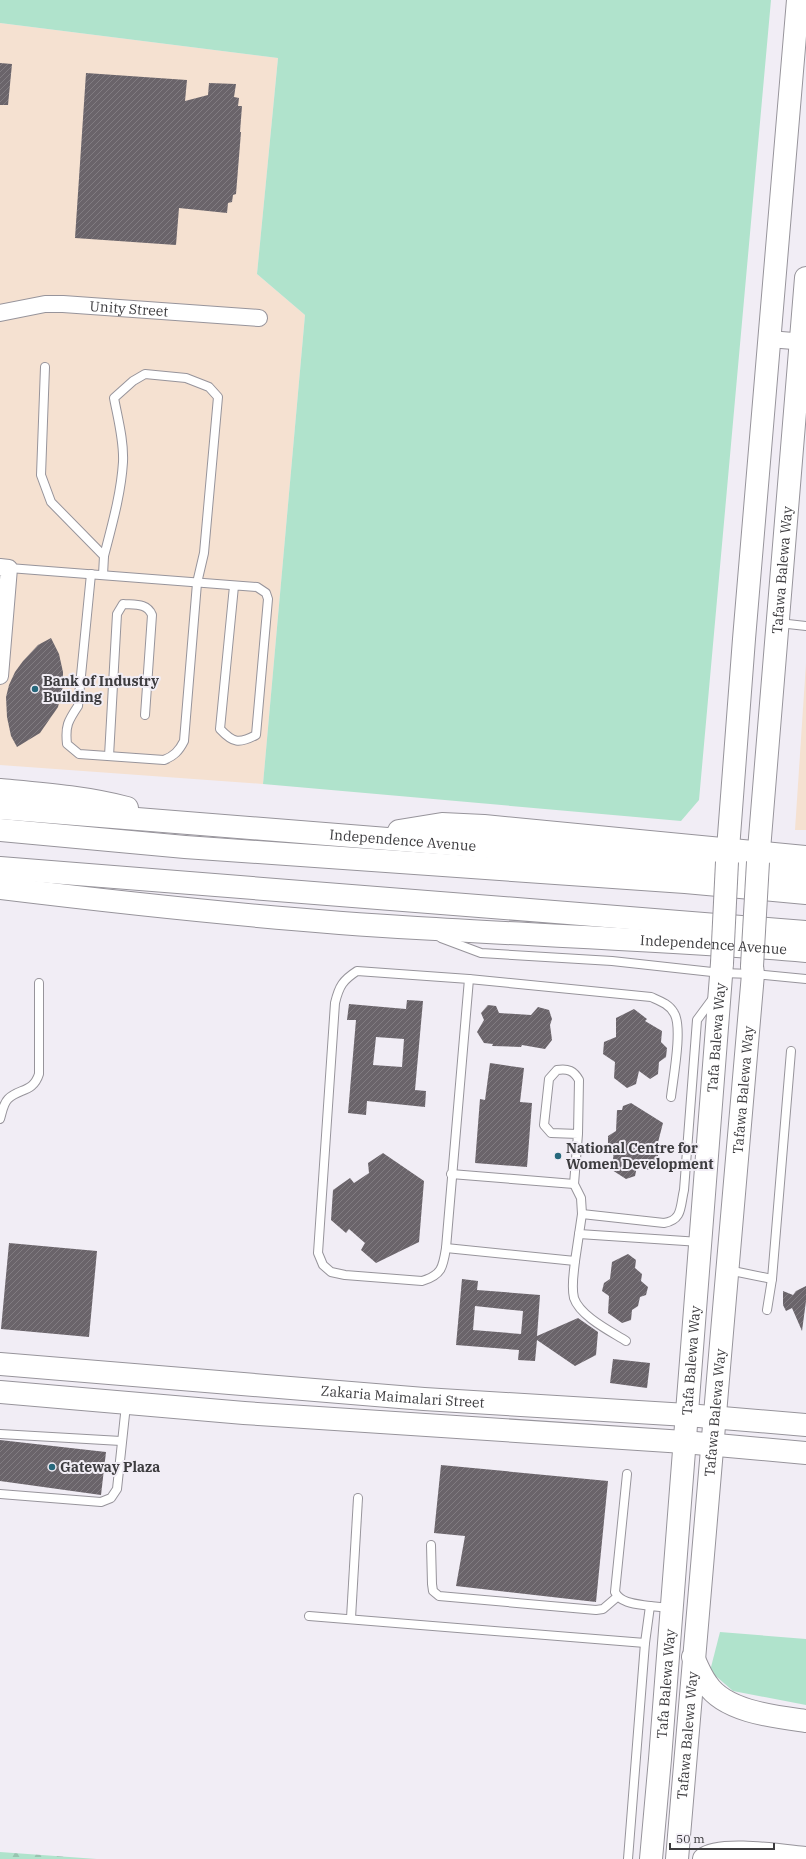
<svg xmlns="http://www.w3.org/2000/svg" width="806" height="1859" font-family="'IBM Plex Serif',serif">
<style>
.commercial{fill:#f5e1d1}
.grass{fill:#b0e3cc}
.forest{fill:url(#forest-firs)}
.building{fill:url(#building-hatch);fill-rule:evenodd}
.lines{fill:none;stroke-linecap:round;stroke-linejoin:round}
.lane-casing{stroke:#97949b;stroke-width:10}
.street-casing{stroke:#97949b;stroke-width:18}
.secondary-casing{stroke:#97949b;stroke-width:24}
.primary-casing{stroke:#97949b;stroke-width:24}
.lane{stroke:#fff;stroke-width:8}
.street{stroke:#fff;stroke-width:16}
.secondary{stroke:#fff;stroke-width:22}
.primary{stroke:#fff;stroke-width:22}
.secondary-bridge-casing{stroke:#97949b;stroke-width:24;stroke-linecap:butt}
.secondary-bridge{stroke:#fff;stroke-width:22}
.poi-dot{fill:#27687c;stroke:#f1edf5;stroke-width:1.5}
.labels{text-anchor:middle;stroke-width:4;stroke-linejoin:round;paint-order:stroke}
.street-label{font-size:14px;fill:#3d3c3f;stroke:#f1edf5}
.poi-label{font-size:14px;font-weight:bold;fill:#3d3c3f;stroke:#f1edf5;text-anchor:start}
</style>
<defs>
<pattern id="forest-firs" width="22" height="20" patternUnits="userSpaceOnUse"><rect width="22" height="20" fill="#b0e3cc"/><path d="M5 1l3.5 6h-7zM16 11l3.5 6h-7z" fill="#98c4b0"/></pattern>
<pattern id="building-hatch" width="6" height="6" patternUnits="userSpaceOnUse"><rect width="6" height="6" fill="#6a646a"/><path d="M-1 1l2-2M0 6l6-6M5 7l2-2" fill="none" stroke="#817c81"/></pattern>
</defs>
<rect width="100%" height="100%" fill="#f1edf5"/>
<g class="commercial">
<path d="M0 23 278 58 257 274 305 315 263 784 0 765Z"/>
<path d="M806 663V830H795Z"/>
</g>
<g class="grass">
<path d="M0 0H771L699 800 681 821 263 784 305 315 257 274 278 58 0 23Z"/>
<path d="M720 1632 806 1639V1705L733 1691 710 1671Z"/>
</g>
<path class="forest" d="M0 1852 97 1859H0Z"/>
<g class="building">
<path d="M0 63 12 64 8 105H0Z"/>
<path d="M86 73 187 80 185 101 208 95 209 83 236 84 234 97 239 98 238 106H242L240 132H241L236 194 233 195 232 202 228 203 227 213 179 208 176 245 75 238Z"/>
<path d="M51 638 59 654 63 672V686L58 707 40 733 17 747 11 736 7 717 6 697 9 685 15 672 23 661 38 645Z"/>
<path d="M407 1000 423 1001 415 1090 426 1091 425 1107 367 1101 366 1115 348 1113 356 1020H347L349 1004 406 1009ZM376 1037 404 1039 402 1067 373 1065Z"/>
<path d="M488 1005 496 1006 499 1013 531 1015 538 1007 549 1010 552 1019 550 1025 552 1040 545 1049 522 1045 521 1047 492 1046 493 1044 484 1043 477 1032 484 1020 481 1013Z"/>
<path d="M634 1009 647 1019 645 1021 662 1031 661 1042 667 1048 666 1057 659 1062 658 1074 650 1079 639 1071 636 1084 627 1088 614 1078 615 1062 603 1054 604 1042 616 1037V1018Z"/>
<path d="M490 1063 524 1068 520 1102 532 1103 527 1167 475 1163 480 1099 485 1100Z"/>
<path d="M631 1103 663 1123 656 1150 658 1151V1166L648 1170 638 1162 635 1176 626 1179 612 1170 614 1149 608 1145V1136L616 1131 617 1110H622L623 1106Z"/>
<path d="M383 1153 424 1181 419 1242 376 1263 361 1250 365 1243 349 1229 346 1233 331 1220 333 1190 350 1178 354 1183 369 1173 368 1163Z"/>
<path d="M9 1243 97 1251 89 1337 1 1329Z"/>
<path d="M628 1254 636 1260 635 1268 642 1274 641 1281 648 1287 646 1295 640 1297 638 1306 632 1310 631 1320 622 1323 608 1313 609 1296 602 1291 604 1283 610 1279 612 1262Z"/>
<path d="M462 1279 478 1281 477 1290 540 1295 537 1336 578 1318 598 1332 596 1355 575 1366 537 1340 535 1361 518 1360 519 1350 456 1345ZM475 1306 523 1311 521 1334 473 1330Z"/>
<path d="M806 1286V1301L802 1331 792 1308 786 1311 783 1305V1291L793 1295 796 1291Z"/>
<path d="M613 1359 650 1363 647 1388 610 1383Z"/>
<path d="M0 1440 106 1452 101 1495 0 1481Z"/>
<path d="M441 1465 608 1481 596 1602 456 1586 465 1536 434 1533Z"/>
</g>
<g class="lines">
<g class="lane-casing">
<g id="lane">
<path d="M45 367 41 475 51 502 104 556 103 575"/>
<path d="M9 568 257 587 266 593 268 599 256 735C239 744 233 743 220 729L234 586"/>
<path d="M91 574 78 706C68 721 65 726 67 744L79 754 164 760C174 756 179 751 184 741L197 583 204 553 218 397 209 387 186 378 145 374 133 381 114 398C118 419 124 441 123 462 121 494 112 525 104 556"/>
<path d="M779 623 806 626"/>
<path d="M109 756 117 614 123 604C135 605 147 603 152 615L145 715"/>
<path d="M441 938 481 953 612 961 721 973 753 974 806 979"/>
<path d="M357 971 469 979 446 1248C443 1267 442 1275 422 1281L345 1275 331 1272 323 1265 318 1253 335 1003C339 986 343 980 357 971Z"/>
<path d="M469 979 651 997C660 1001 669 1004 674 1013 683 1027 673 1079 671 1097"/>
<path d="M0 1119C2 1113 3 1104 8 1099 19 1088 33 1093 39 1074V983"/>
<path d="M451 1174 574 1184"/>
<path d="M582 1214 664 1223C683 1220 680 1206 684 1190L697 1020 714 997"/>
<path d="M579 1234 700 1242"/>
<path d="M446 1248 575 1261 582 1214 581 1198 574 1184 578 1134 579 1080C574 1071 568 1068 557 1070L549 1079 544 1125 551 1133 578 1134"/>
<path d="M575 1261C574 1272 571 1286 574 1298 580 1316 610 1331 626 1341"/>
<path d="M728 1270 772 1279"/>
<path d="M767 1310 772 1279 791 1051"/>
<path d="M0 1434 121 1441"/>
<path d="M627 1474 615 1592C621 1604 638 1604 650 1606"/>
<path d="M0 1494 101 1502 111 1498 117 1489 126 1405"/>
<path d="M431 1545 432 1584 433 1591 439 1596 596 1610 603 1609 617 1597"/>
<path d="M309 1616 645 1643 650 1606 670 1608"/>
<path d="M351 1618 358 1498"/>
<path d="M628 1859 645 1643"/>
</g>
</g>
<g class="street-casing">
<g id="street">
<path id="s1" d="M0 313 45 304H63L259 318"/>
<path d="M769 339 806 342"/>
<path d="M0 567 9 568 0 676"/>
</g>
</g>
<g class="secondary-casing">
<g id="secondary">
<path d="M0 830 185 847 685 882 806 893"/>
<path d="M727 862 744 639 798 0"/>
<path id="s2" d="M758 862 806 278"/>
<path d="M0 868 806 932"/>
<path id="s3" d="M0 1364 424 1399 687 1415 806 1425"/>
<path d="M0 1392 244 1413 684 1442 806 1453"/>
<path id="s4" d="M651 1859 660 1759 722 963"/>
<path id="s5" d="M677 1859C701 1564 728 1269 753 974L752 966"/>
</g>
</g>
<g class="primary-casing">
<g id="primary">
<path d="M0 790C43 794 85 797 127 808"/>
<path id="s6" d="M0 808 687 863 806 875"/>
<path d="M399 831 442 824 484 826 806 857"/>
<path id="s7" d="M0 888C139 905 277 920 417 928 547 936 676 940 806 951"/>
<path d="M693 1657C697 1666 701 1676 707 1684 725 1712 777 1717 806 1721"/>
<path d="M704 1859C720 1846 784 1856 806 1858"/>
</g>
</g>
<use href="#lane" class="lane"/>
<use href="#street" class="street"/>
<use href="#secondary" class="secondary"/>
<use href="#primary" class="primary"/>
<g class="secondary-bridge-casing">
<g id="secondary-bridge">
<path d="M722 963 727 862"/>
<path d="M752 966 758 862"/>
</g>
</g>
<use href="#secondary-bridge" class="secondary-bridge"/>
</g>
<g class="poi-dot">
<circle cx="35" cy="689" r="4"/>
<circle cx="558" cy="1156" r="4"/>
<circle cx="52" cy="1467" r="4"/>
</g>
<g class="labels">
<g class="street-label">
<text dy="5" stroke="none"><textPath href="#s1" startOffset="130">Unity Street</textPath></text>
<text dy="5" stroke="none"><textPath href="#s2" startOffset="293">Tafawa Balewa Way</textPath></text>
<text dy="5" stroke="none"><textPath href="#s6" startOffset="404">Independence Avenue</textPath></text>
<text dy="5" stroke="none"><textPath href="#s7" startOffset="716">Independence Avenue</textPath></text>
<text dy="5" stroke="none"><textPath href="#s4" startOffset="824">Tafa Balewa Way</textPath></text>
<text dy="5" stroke="none"><textPath href="#s5" startOffset="772">Tafawa Balewa Way</textPath></text>
<text dy="5" stroke="none"><textPath href="#s4" startOffset="500">Tafa Balewa Way</textPath></text>
<text dy="5" stroke="none"><textPath href="#s3" startOffset="404">Zakaria Maimalari Street</textPath></text>
<text dy="5" stroke="none"><textPath href="#s5" startOffset="448">Tafawa Balewa Way</textPath></text>
<text dy="5" stroke="none"><textPath href="#s4" startOffset="176">Tafa Balewa Way</textPath></text>
<text dy="5" stroke="none"><textPath href="#s5" startOffset="124">Tafawa Balewa Way</textPath></text>
</g>
<g class="poi-label">
<text x="43" y="686">Bank of Industry<tspan x="43" dy="16">Building</tspan></text>
<text x="566" y="1153">National Centre for<tspan x="566" dy="16">Women Development</tspan></text>
<text x="60" y="1472">Gateway Plaza</text>
</g>
</g>
<path d="M670 1843v6h104v-6" fill="none" stroke="#3d3c3f" stroke-width="2"/>
<text x="676" y="1843" font-size="12" fill="#3d3c3f" stroke="#f1edf5" stroke-width="3" paint-order="stroke">50 m</text>
</svg>
